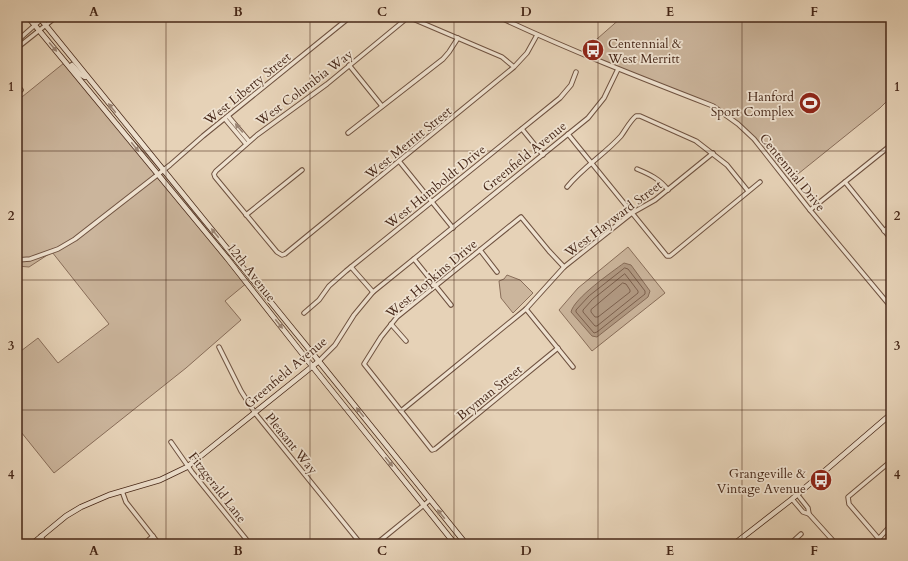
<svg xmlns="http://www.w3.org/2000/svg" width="908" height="561" font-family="Cardo,serif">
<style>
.green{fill:#cbb59c;stroke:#896e5a}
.water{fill:#b09881;stroke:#866b57}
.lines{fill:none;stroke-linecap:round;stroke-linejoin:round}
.shore{stroke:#7c604d;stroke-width:1}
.street-casing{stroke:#6f5240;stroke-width:5.5}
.secondary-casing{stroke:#472819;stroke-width:6}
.street{stroke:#efe2d0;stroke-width:3.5}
.secondary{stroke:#efe2d0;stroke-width:4.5}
.oneway{fill:#9b8574}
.grid{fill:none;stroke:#472819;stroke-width:1;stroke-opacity:0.55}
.labels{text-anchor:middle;stroke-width:3.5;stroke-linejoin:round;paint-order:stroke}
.poi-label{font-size:13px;fill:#472819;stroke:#efe2d0;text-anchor:end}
.street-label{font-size:13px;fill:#472819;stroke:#efe2d0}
.neatline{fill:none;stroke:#472819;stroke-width:1.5}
.grid-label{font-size:13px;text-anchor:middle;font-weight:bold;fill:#472819}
</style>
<rect width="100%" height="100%" fill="#e6d2b7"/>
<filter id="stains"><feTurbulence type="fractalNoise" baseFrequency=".005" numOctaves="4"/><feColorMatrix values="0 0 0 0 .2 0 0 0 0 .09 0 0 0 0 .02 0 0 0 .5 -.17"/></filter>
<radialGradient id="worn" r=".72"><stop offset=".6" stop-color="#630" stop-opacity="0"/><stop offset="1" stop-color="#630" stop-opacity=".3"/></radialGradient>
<g class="green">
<path d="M622 17H891V97L880 108 788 182 754 139 713 106 581 53Z"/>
<path d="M64 63 163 173 248 282 225 301 241 320 186 368 54 473 17 427V354L38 338 58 363 109 324 52 252 29 267 17 266V101Z"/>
<path d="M628 247 665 293 592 351 559 310 578 288Z"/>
<path d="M507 275 520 280 533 293 513 313 501 298 499 281 504 279Z"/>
</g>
<path class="water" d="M624 263 631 265 650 291 648 297 597 337 592 336 571 312C574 298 612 272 624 263Z"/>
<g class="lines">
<g class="shore">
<path d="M625 268 628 269 645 291V294L597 332 594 333 576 312V310L589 296Z"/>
<path d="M625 274 638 291V293L597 326H595L583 312V310L592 300Z"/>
<path d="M623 283 626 284 630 290V292L598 317H595L591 312V310Z"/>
</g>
<g class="street-casing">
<g id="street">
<path d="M499 17C569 50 641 78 713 106L738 124 754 139 810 210 891 307"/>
<path d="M228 18V17"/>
<path d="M17 41 44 17"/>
<path d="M17 48 56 17"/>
<path d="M349 65 382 106"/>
<path d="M514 67 502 57 413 19H406L327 84 257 135 216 171 214 174 215 177 277 252 282 255 285 254 514 67 527 53 537 35"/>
<path d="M17 85 21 90"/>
<path d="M228 116 249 141"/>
<path d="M225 119 246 144"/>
<path d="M522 129 543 155"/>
<path d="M348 133 443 59 449 52 458 38"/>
<path d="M568 134 667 256H670L760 182"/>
<path d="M399 161 453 228"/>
<path d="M637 169C649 174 660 179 668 190"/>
<path d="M845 182 891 239"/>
<path d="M567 187C583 167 605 154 621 136 626 129 630 121 636 116H640L696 141 727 165 748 191"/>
<path d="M810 210 891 145"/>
<path d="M246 215 302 170"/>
<path d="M884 231 891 225"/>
<path d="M480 250 497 272"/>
<path d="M414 259 451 305"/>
<path d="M17 260 30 259 58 249 75 239 170 165 203 136 350 17"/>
<path d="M351 267 373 292"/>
<path d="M526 309 573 367"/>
<path d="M304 313 319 300 329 286 346 271 560 98 571 85 576 72"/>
<path d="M391 324 406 341"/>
<path d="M219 347 241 391 255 413 361 544"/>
<path d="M558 348 435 449 432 450 364 364 381 337 397 317 521 217 549 251 564 267"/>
<path d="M319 361 335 345 354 315 373 292 588 118 604 98 618 69"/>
<path d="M401 411 526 309 564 267 632 213 655 200 713 153"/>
<path d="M171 442 192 472 250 544"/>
<path d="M122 491 126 502 159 544"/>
<path d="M797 494 808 508 809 514"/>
<path d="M792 499 803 512 809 514 836 544"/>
<path d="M41 536 45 544"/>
<path d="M879 539 849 504 848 497 891 461"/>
<path d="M144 544 153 536"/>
<path d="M376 544 430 500"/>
<path d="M790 544 801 534"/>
<path d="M874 544 891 525"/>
</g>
</g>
<g class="secondary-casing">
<g id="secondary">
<path d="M28 17 227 258 312 366 455 544"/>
<path d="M39 17 313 354 466 544"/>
<path d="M72 65 80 74 85 77"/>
<path d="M32 544 66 516 81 507 109 495 160 480 187 467 319 361"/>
<path d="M734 544 792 499 891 414"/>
</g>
</g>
<use href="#street" class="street"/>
<use href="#secondary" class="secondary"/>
</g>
<defs><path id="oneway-solid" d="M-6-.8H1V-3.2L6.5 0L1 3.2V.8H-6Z"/></defs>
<g class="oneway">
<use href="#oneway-solid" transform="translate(53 47) rotate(50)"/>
<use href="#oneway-solid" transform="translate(112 108) rotate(-129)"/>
<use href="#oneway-solid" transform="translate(239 128) rotate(-130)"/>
<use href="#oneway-solid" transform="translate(135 147) rotate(51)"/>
<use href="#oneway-solid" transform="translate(215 233) rotate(-129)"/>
<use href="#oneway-solid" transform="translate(279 324) rotate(52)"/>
<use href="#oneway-solid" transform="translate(360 412) rotate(-129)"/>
<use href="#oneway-solid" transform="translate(389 462) rotate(51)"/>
<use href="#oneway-solid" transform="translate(441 514) rotate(-129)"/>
</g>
<path class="grid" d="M166 17V544M310 17V544M454 17V544M598 17V544M742 17V544M17 151H891M17 280H891M17 410H891"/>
<defs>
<g id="bus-disc" transform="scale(1.15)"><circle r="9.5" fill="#8f2418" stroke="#efe2d0"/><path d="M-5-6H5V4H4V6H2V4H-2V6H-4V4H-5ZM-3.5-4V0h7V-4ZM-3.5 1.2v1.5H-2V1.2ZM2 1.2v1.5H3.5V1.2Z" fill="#fff"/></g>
<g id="stadium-disc" transform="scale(1.15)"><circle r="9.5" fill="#8f2418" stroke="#efe2d0"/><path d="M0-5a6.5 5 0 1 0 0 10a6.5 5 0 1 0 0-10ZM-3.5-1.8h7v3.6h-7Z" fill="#fff"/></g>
</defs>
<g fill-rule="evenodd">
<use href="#bus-disc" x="593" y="50"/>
<use href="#stadium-disc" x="810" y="103"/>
<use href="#bus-disc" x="821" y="480"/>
</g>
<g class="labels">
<g class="poi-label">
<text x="608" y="48" text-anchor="start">Centennial &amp;<tspan x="608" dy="15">West Merritt</tspan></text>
<text x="794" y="101">Hanford<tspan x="794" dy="15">Sport Complex</tspan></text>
<text x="806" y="478">Grangeville &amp;<tspan x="806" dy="15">Vintage Avenue</tspan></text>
</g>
<g class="street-label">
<text transform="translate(304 87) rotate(-37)" y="5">West Columbia Way</text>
<text transform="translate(247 88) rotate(-39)" y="5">West Liberty Street</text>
<text transform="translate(408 142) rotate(-39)" y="5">West Merritt Street</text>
<text transform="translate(524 156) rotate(-39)" y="5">Greenfield Avenue</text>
<text transform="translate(793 172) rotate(51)" y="5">Centennial Drive</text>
<text transform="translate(435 186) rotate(-39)" y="5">West Humboldt Drive</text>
<text transform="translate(613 218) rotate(-37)" y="5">West Hayward Street</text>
<text transform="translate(252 272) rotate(52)" y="5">12th Avenue</text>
<text transform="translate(431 278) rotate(-40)" y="5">West Hopkins Drive</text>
<text transform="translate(285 372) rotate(-40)" y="5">Greenfield Avenue</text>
<text transform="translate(489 392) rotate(-39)" y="5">Bryman Street</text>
<text transform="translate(292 443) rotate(51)" y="5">Pleasant Way</text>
<text transform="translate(218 487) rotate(52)" y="5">Fitzgerald Lane</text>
</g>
</g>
<rect width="908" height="561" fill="none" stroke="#e6d2b7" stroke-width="44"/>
<rect x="22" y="22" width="864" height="517" class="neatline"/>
<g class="grid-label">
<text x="94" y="16">A</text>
<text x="238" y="16">B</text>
<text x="382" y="16">C</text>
<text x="526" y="16">D</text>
<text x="670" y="16">E</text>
<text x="814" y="16">F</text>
<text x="11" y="91">1</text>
<text x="897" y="91">1</text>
<text x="11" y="220">2</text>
<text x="897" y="220">2</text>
<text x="11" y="350">3</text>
<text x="897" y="350">3</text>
<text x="11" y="479">4</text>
<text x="897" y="479">4</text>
<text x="94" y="555">A</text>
<text x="238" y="555">B</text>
<text x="382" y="555">C</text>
<text x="526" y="555">D</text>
<text x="670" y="555">E</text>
<text x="814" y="555">F</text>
</g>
<rect width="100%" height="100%" filter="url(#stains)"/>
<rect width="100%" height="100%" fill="url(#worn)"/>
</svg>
